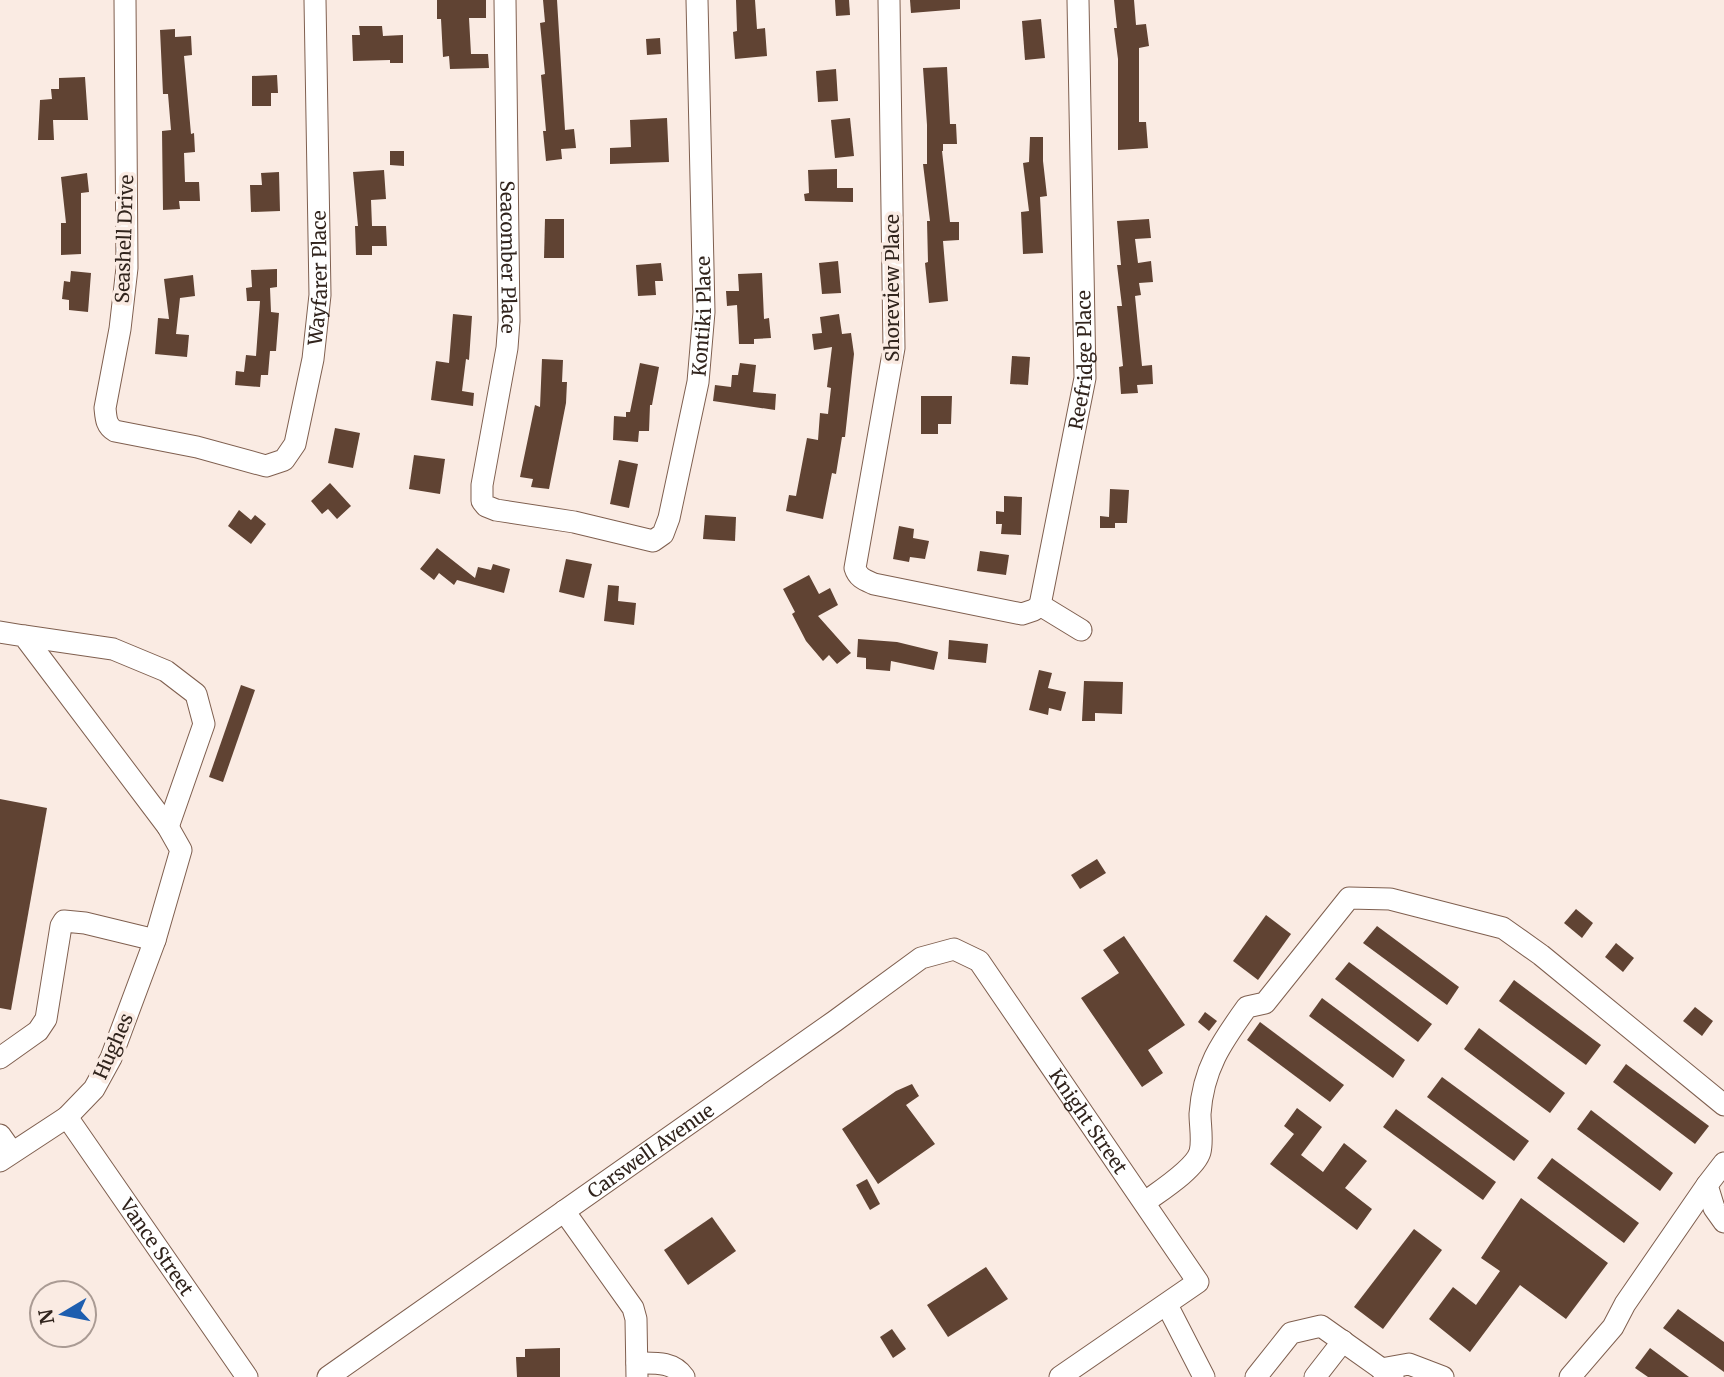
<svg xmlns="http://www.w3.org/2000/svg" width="1724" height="1377" font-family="Merriweather,serif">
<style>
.building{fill:#604333}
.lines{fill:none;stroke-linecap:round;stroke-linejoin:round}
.minor-casing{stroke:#7f5f4f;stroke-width:23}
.minor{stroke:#fff;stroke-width:21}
.labels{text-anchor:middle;stroke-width:7;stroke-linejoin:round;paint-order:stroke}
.street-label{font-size:19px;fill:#31241d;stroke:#faebe3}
</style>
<rect width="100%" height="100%" fill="#faebe3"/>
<g class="building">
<path d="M437 0H486V18H469L471 54H488L489 68 450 69 449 56 443 57 441 19H437Z"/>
<path d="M543 0H557L565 130 574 129 576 148 561 149 562 159 546 161 543 131H546L541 75 545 74 540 23 545 22Z"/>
<path d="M736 0H755L757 29 765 28 767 56 735 59 733 32 737 31Z"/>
<path d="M835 0H849L850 15 836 16Z"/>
<path d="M910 0H960V9L911 13Z"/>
<path d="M1114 0H1134L1136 25 1146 24 1149 46 1139 48V122H1146L1148 148 1118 150V59L1114 28H1117Z"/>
<path d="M1041 19 1045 58 1025 60 1022 21Z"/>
<path d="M359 26H382L383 36 403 35V63H390V60L353 61 352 35H360Z"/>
<path d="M175 29V37L191 36 192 55 184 56 191 134 194 133 195 152 184 153 185 182H199L200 201H179L180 209 163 210 162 131 171 130 168 94H163L160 30Z"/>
<path d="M660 38 661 54 647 55 646 39Z"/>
<path d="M947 67 950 124H956L957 144H943V151H942L950 222H959V240L943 241 948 301 929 303 925 263 928 262 927 221H930L923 164H927V125L923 68Z"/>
<path d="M836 69 838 101 818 102 816 71Z"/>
<path d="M277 75 278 93H271V106H252V76Z"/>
<path d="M85 77 88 120H53L54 140H38L40 100 52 99 51 89H59V78Z"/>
<path d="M667 118 669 162 610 164V148L631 147 630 120Z"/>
<path d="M850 118 854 156 835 158 831 120Z"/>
<path d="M1030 137H1043V161L1047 196 1040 197 1043 253 1023 254 1021 212 1029 211 1023 163 1029 162Z"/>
<path d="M390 151H404V166L390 165Z"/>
<path d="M837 169V188H853V202L805 201 804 194 809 193 808 170Z"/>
<path d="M384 170 386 199 371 200 372 226H386L387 246H372V255H356L355 226H358L353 172Z"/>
<path d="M279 172 280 211 251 212 250 185H262L261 173Z"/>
<path d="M87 173 89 192 81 193V254L61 255V223H66L61 177Z"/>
<path d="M545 219H564V258H544Z"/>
<path d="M1149 219 1151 238 1135 239 1138 263 1151 261 1153 282 1139 283 1141 295 1135 296 1142 366 1152 365 1153 384 1137 385 1138 393 1121 394 1119 367 1123 366 1117 306H1122L1117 265H1121L1117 221Z"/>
<path d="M838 261 841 293 822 294 819 263Z"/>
<path d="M661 263 663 281H655L656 295 638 296 636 265Z"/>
<path d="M277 269V287L270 288 271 312 279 313 276 351H270L268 375H261L260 387 235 385 236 371 244 372 246 355 256 356 260 301H247L246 288 252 287 251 270Z"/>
<path d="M71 271 91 273 88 312 69 310V300L62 299 64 281 70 282Z"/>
<path d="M762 273 764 319 769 318 771 338 754 339V344H739L737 305 727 306 726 291H739L738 274Z"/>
<path d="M193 275 195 296 180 298 176 334 189 335 187 357 155 354 158 318 169 319 164 279Z"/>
<path d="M453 314 472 316 469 360 466 359 462 391 474 393 473 406 431 400 436 361 449 363Z"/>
<path d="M839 314 842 334 851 333 854 354 845 437H842L836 474 832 473 823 519 786 511 789 495 796 496 807 438 818 440 820 413 828 414 831 388 827 387 832 347 814 350 812 334 822 333 820 317Z"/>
<path d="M1012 356 1030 357 1028 385 1010 384Z"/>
<path d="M542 359 563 360 562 382H567L566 403 549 489 531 487 533 479 520 477 535 405 540 407Z"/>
<path d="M640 363 659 367 652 405H650L649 431H639L638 442 613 440 614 416 626 417V412H630Z"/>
<path d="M740 363 756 365 753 392 776 394 775 410 713 401 715 385 731 387 732 375H738Z"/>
<path d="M921 396H952L951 424H938V434H921Z"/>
<path d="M335 428 360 433 353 468 328 463Z"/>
<path d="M414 455 445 459 440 494 409 489Z"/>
<path d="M619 460 638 464 629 508 610 504Z"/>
<path d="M330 483 351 506 337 519 328 509 322 514 311 501Z"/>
<path d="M1110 489 1129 490 1127 523H1115V528H1100V516L1109 517Z"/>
<path d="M1004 496 1022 497 1021 535 1001 534 1002 524H996V511L1004 512Z"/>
<path d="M239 510 251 520 255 515 266 524 251 544 228 526Z"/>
<path d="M705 515 736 517 735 541 703 539Z"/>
<path d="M899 526 914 529 913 538 929 541 925 559 910 557 909 562 893 559Z"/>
<path d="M437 548 475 578 478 567 491 570 493 564 510 569 504 593 457 580 454 585 439 573 434 580 420 569Z"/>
<path d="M980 551 1009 555 1006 575 977 571Z"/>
<path d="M566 559 592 564 584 598 559 592Z"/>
<path d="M809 575 819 594 830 588 838 605 818 616 851 653 837 664 829 655 823 661 806 641 792 614 795 612 783 589Z"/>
<path d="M608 585 619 586 618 601 636 603 634 625 604 621Z"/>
<path d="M858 639 897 642 938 652 934 670 891 661 890 671 866 669V658L857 657Z"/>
<path d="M949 640 988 644 986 663 948 659Z"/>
<path d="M1039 670 1052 673 1048 688 1066 692 1061 711 1049 708 1048 715 1029 710Z"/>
<path d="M1084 681 1123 682 1122 714 1095 713V721H1082Z"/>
<path d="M241 685 255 690 223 782 209 777Z"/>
<path d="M0 799 47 808 11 1010 0 1008Z"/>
<path d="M1097 859 1106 873 1080 889 1071 875Z"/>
<path d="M1576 909 1593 923 1582 938 1564 923Z"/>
<path d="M1266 915 1291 934 1258 980 1233 961Z"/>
<path d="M1377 926 1459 987 1447 1005 1363 943Z"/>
<path d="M1124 936 1185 1025 1148 1050 1163 1073 1142 1087 1081 998 1119 973 1103 950Z"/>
<path d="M1616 943 1634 958 1623 972 1605 957Z"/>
<path d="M1349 962 1432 1024 1418 1042 1335 979Z"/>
<path d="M1514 980 1601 1045 1586 1065 1499 1001Z"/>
<path d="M1322 998 1405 1060 1393 1078 1309 1016Z"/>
<path d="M1695 1007 1713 1021 1702 1036 1683 1021Z"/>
<path d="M1205 1012 1217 1021 1209 1031 1198 1022Z"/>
<path d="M1260 1022 1344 1085 1330 1102 1247 1040Z"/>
<path d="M1479 1028 1565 1093 1550 1113 1464 1049Z"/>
<path d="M1626 1064 1709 1126 1695 1144 1613 1082Z"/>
<path d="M1442 1077 1529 1141 1514 1161 1427 1097Z"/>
<path d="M912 1084 919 1096 906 1105 935 1144 878 1184 842 1129 896 1091Z"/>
<path d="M1297 1108 1322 1127 1301 1155 1323 1172 1344 1143 1367 1161 1345 1188 1372 1209 1357 1230 1270 1164 1294 1134 1284 1126Z"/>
<path d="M1396 1109 1496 1182 1483 1200 1383 1127Z"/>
<path d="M1591 1110 1673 1173 1660 1191 1577 1129Z"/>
<path d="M1552 1158 1639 1223 1624 1243 1537 1178Z"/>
<path d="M867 1179 880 1204 870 1210 856 1185Z"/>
<path d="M1521 1198 1608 1263 1566 1319 1520 1285 1470 1352 1429 1319 1453 1287 1476 1305 1500 1271 1481 1258Z"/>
<path d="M712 1217 736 1251 688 1285 664 1250Z"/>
<path d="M1414 1229 1442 1250 1383 1329 1354 1307Z"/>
<path d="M986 1267 1008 1299 948 1337 927 1305Z"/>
<path d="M1678 1309 1724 1342V1372L1663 1328Z"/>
<path d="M892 1329 906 1349 893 1358 880 1337Z"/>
<path d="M560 1348V1377H517L516 1357H525V1349Z"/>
<path d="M1650 1348 1689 1377H1648L1635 1368Z"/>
</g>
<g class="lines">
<g class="minor-casing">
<g id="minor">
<path id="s1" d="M125 0 127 268 120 329 105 408C106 418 106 426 115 431L197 447 266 466 284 460 295 444 313 359 320 295 315 0"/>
<path id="s2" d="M505 0 509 321 507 348 482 485V501L486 506 496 510 574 522 653 541 663 534 669 518 698 382 704 312 697 0"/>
<path id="s3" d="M889 0 894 348 855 568C858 578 865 580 874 584L1022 614 1034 610 1040 605 1085 378 1078 0"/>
<path d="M1040 605 1081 630"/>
<path d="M0 632 24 636 168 827 181 850 155 940 111 1058 94 1089 67 1117 0 1161"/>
<path d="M24 636 113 649 166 671 196 694 204 724 168 827"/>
<path d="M0 1058 38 1031 46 1019 61 926 64 921 85 923 155 940"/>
<path id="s4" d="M67 1117 247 1377"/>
<path d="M0 1135 12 1152"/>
<path d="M1724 1163 1707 1185 1714 1208 1724 1222"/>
<path d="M1145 1202C1160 1191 1195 1169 1200 1152 1203 1141 1200 1125 1200 1114 1203 1069 1221 1043 1247 1007L1265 1003 1349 898 1390 899 1503 928 1541 955 1724 1105"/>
<path d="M564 1211 633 1308 636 1319 637 1377"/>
<path d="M1167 1305 1204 1377"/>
<path d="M637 1363C654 1363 673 1361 684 1377"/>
<path d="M1381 1369 1409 1364 1443 1377"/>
<path id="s5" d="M328 1377 835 1021 921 958 954 949 979 961 1198 1282 1060 1377"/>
<path d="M1256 1377 1291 1333 1321 1326 1393 1377"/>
<path d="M1315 1377 1343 1341"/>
<path d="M1570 1377 1613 1327 1625 1304 1707 1185"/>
</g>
</g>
<use href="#minor" class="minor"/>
</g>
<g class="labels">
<g class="street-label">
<text transform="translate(124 239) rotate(-88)" y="7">Seashell Drive</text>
<text dy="7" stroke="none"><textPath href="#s2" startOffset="257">Seacomber Place</textPath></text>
<text dy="7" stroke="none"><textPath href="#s1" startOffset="798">Wayfarer Place</textPath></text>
<text transform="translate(892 288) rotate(-90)" y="7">Shoreview Place</text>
<text dy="7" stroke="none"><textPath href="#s2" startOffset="915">Kontiki Place</textPath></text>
<text dy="7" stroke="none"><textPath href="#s3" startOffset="1018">Reefridge Place</textPath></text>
<text transform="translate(113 1046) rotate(-66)" y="7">Hughes</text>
<text dy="7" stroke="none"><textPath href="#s5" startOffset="982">Knight Street</textPath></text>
<text dy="7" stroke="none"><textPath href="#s5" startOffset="394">Carswell Avenue</textPath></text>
<text dy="7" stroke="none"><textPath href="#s4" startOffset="158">Vance Street</textPath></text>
</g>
</g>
<g transform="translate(63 1314) rotate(260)"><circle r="33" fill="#faebe3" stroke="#aa9b94" stroke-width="2"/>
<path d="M0-5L12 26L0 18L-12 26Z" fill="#1e5eaf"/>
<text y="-10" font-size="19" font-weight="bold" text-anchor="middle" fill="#31241d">N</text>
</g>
</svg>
